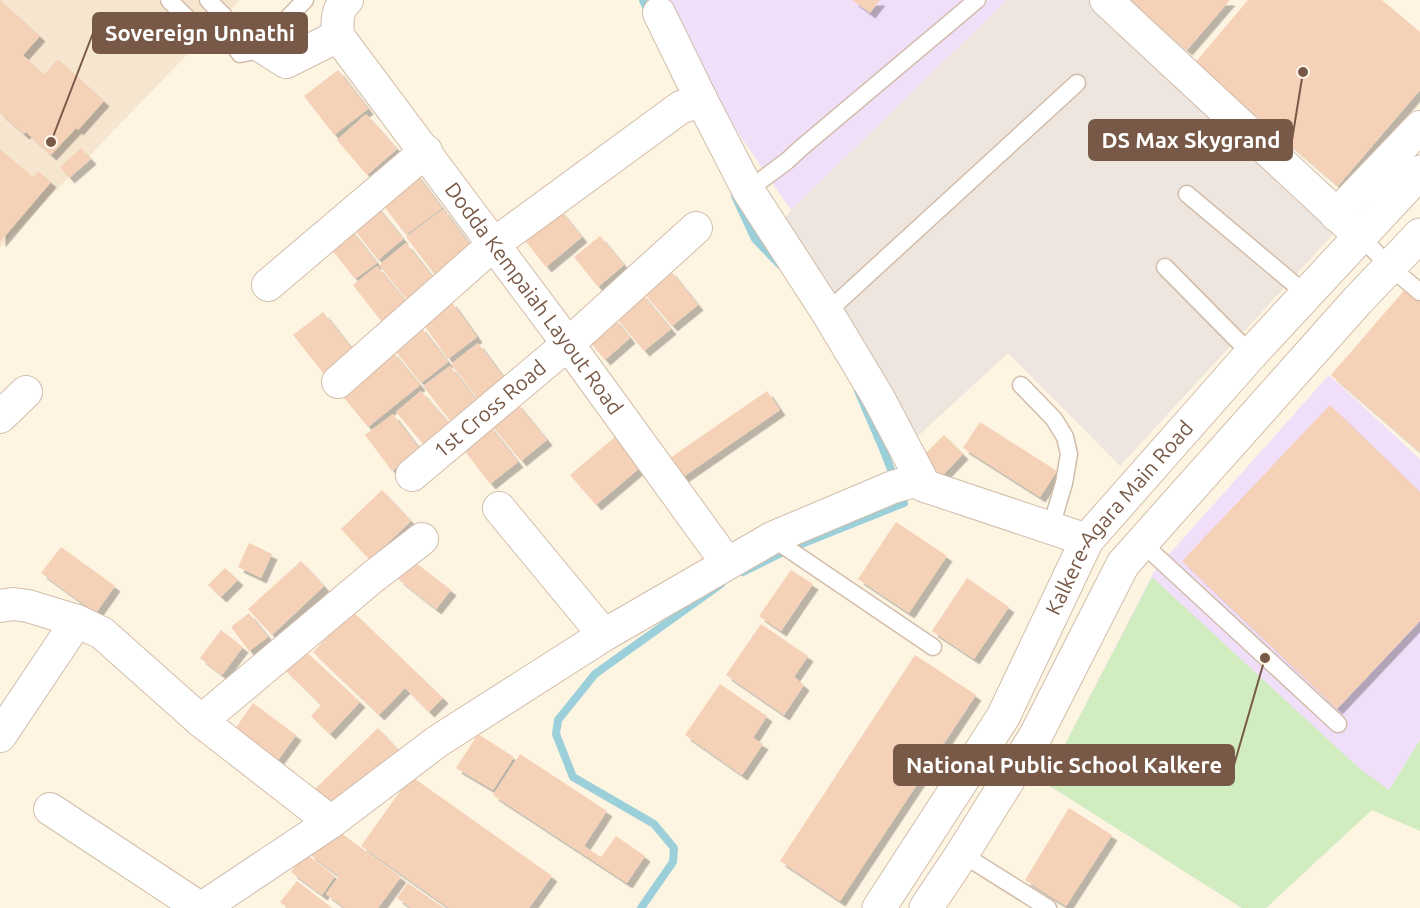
<svg xmlns="http://www.w3.org/2000/svg" width="1420" height="908" font-family="Ubuntu,sans-serif">
<style>
.residential{fill:#f6e6d0}
.industrial{fill:#ede5de}
.education{fill:#f1dffa}
.green{fill:#d1edc0}
.lines{fill:none;stroke-linecap:round;stroke-linejoin:round}
.stream{stroke:#9bd0db;stroke-width:8}
.building{fill:#f5d1b8;filter:url(#shadow)}
.service-casing{stroke:#d2bdab;stroke-width:19}
.minor-casing{stroke:#d2bdab;stroke-width:34}
.tertiary-casing{stroke:#d2bdab;stroke-width:35}
.service{stroke:#fff;stroke-width:16}
.minor{stroke:#fff;stroke-width:32}
.tertiary{stroke:#fff;stroke-width:33}
.labels{text-anchor:middle;stroke-width:6;stroke-linejoin:round;paint-order:stroke}
.street-label{font-size:21px;fill:#785947;stroke:#fff7ea}
.leader{fill:none;stroke:#785947;stroke-width:2}
.callout-dot{fill:#785947;stroke:#fff7ea;stroke-width:2}
.callout{fill:#785947;stroke:#785947;stroke-width:2}
.callout-label{font-size:22px;text-anchor:middle;font-weight:bold;fill:#fff}
</style>
<defs>
<filter id="shadow"><feDropShadow dx="5.5" dy="5.5" stdDeviation="0" flood-color="#0004"/></filter>
</defs>
<rect width="100%" height="100%" fill="#fef4e2"/>
<path class="residential" d="M0 0H240L0 248Z"/>
<path class="industrial" d="M1007 0H1106L1348 218 1120 466 1008 353 918 436 780 225 791 210Z"/>
<g class="education">
<path d="M669 0H1007L791 210 689 61Z"/>
<path d="M1329 375 1420 459V740L1389 791 1266 908H1242L1045 783 1155 570Z"/>
</g>
<path class="green" d="M1152 577 1359 768 1389 790 1420 740V831L1372 810 1266 908H1242L1045 783Z"/>
<g class="lines">
<g class="stream">
<path d="M643 0 650 16"/>
<path d="M735 196 755 239 780 265"/>
<path d="M743 572 789 549 904 503 883 449 858 391"/>
<path d="M641 908 673 862 674 848 654 824 573 777 556 734 558 720 595 674 721 584"/>
</g>
</g>
<g class="building">
<path d="M0 0 40 36 23 55 44 75 58 59 104 101 78 130 76 128 51 155 26 132 24 134 0 113Z"/>
<path d="M852 0H880L870 13Z"/>
<path d="M1128 0H1230L1187 50Z"/>
<path d="M1248 0H1382L1420 32V90L1338 186 1195 63Z"/>
<path d="M338 70 368 109 334 135 304 96Z"/>
<path d="M366 114 397 149 367 175 337 140Z"/>
<path d="M81 148 91 159 69 178 60 167Z"/>
<path d="M0 149 33 177 38 171 51 182 0 242Z"/>
<path d="M413 170 442 208 406 235 377 197Z"/>
<path d="M375 204 403 239 378 260 350 224Z"/>
<path d="M443 209 472 248 435 275 406 237Z"/>
<path d="M559 209 582 237 546 267 523 238Z"/>
<path d="M349 228 377 263 355 279 328 245Z"/>
<path d="M600 236 624 265 598 287 574 257Z"/>
<path d="M406 243 434 279 407 300 379 265Z"/>
<path d="M377 266 406 302 381 321 353 285Z"/>
<path d="M670 270 698 305 672 326 643 292Z"/>
<path d="M1407 287 1420 299V452L1331 375Z"/>
<path d="M641 293 671 329 644 351 614 315Z"/>
<path d="M451 301 477 337 448 359 422 322Z"/>
<path d="M323 312 353 350 324 374 293 335Z"/>
<path d="M614 318 630 338 605 360 588 340Z"/>
<path d="M420 326 448 362 421 383 393 348Z"/>
<path d="M478 343 504 378 478 399 451 364Z"/>
<path d="M392 351 420 385 368 427 340 393Z"/>
<path d="M450 366 477 401 451 422 423 386Z"/>
<path d="M421 391 450 424 425 446 396 412Z"/>
<path d="M767 391 780 410 683 477 670 458Z"/>
<path d="M516 402 547 440 521 461 490 423Z"/>
<path d="M1330 405 1420 492V621L1337 709 1182 561Z"/>
<path d="M393 414 420 450 392 471 365 435Z"/>
<path d="M980 422 1057 471 1040 497 963 448Z"/>
<path d="M488 424 518 462 490 484 461 446Z"/>
<path d="M944 435 963 454 942 476 923 456Z"/>
<path d="M616 436 642 466 596 505 570 475Z"/>
<path d="M382 490 411 521 370 560 341 529Z"/>
<path d="M896 522 947 556 909 613 858 579Z"/>
<path d="M249 543 272 554 261 578 238 567Z"/>
<path d="M61 547 115 586 96 613 41 573Z"/>
<path d="M412 560 451 590 436 609 398 579Z"/>
<path d="M301 561 324 586 272 635 248 609Z"/>
<path d="M225 568 238 580 221 597 208 585Z"/>
<path d="M791 570 813 584 781 631 759 616Z"/>
<path d="M967 578 1009 607 974 659 932 631Z"/>
<path d="M352 611 443 698 429 712 405 688 379 715 313 652Z"/>
<path d="M249 613 268 637 249 651 231 627Z"/>
<path d="M761 624 808 656 794 677 804 685 784 715 726 675Z"/>
<path d="M221 630 243 647 222 675 200 658Z"/>
<path d="M303 649 360 702 330 734 311 716 321 705 284 669Z"/>
<path d="M915 655 976 695 840 901 780 861Z"/>
<path d="M720 684 767 716 753 738 763 744 742 775 685 735Z"/>
<path d="M253 703 296 735 273 767 230 736Z"/>
<path d="M378 728 398 750 336 811 315 789Z"/>
<path d="M478 734 514 757 493 790 456 768Z"/>
<path d="M520 754 607 811 584 846 601 857 616 836 645 856 627 883 493 795Z"/>
<path d="M411 776 552 876 529 908H449L361 846Z"/>
<path d="M1069 808 1112 835 1066 906 1025 880Z"/>
<path d="M330 825 401 877 378 908H345L326 894 339 876 309 854Z"/>
<path d="M305 853 335 876 322 895 291 872Z"/>
<path d="M297 881 332 908H288L280 902Z"/>
<path d="M408 883 444 908H411L397 898Z"/>
</g>
<g class="lines">
<g class="service-casing">
<g id="service">
<path d="M169 0 205 36 231 41 240 54 251 52 261 46 305 0"/>
<path d="M208 0 224 16 231 41"/>
<path d="M748 190 787 161 801 148 977 0"/>
<path d="M1187 194 1306 294"/>
<path d="M1360 236 1390 267 1420 292"/>
<path d="M1165 267 1251 354"/>
<path d="M827 312 1077 83"/>
<path d="M1021 385 1054 419 1065 437 1069 454 1064 483 1051 527"/>
<path d="M772 538 933 647"/>
<path d="M1142 543 1338 724"/>
<path d="M962 854 1048 908"/>
</g>
</g>
<g class="minor-casing">
<g id="minor">
<path id="s1" d="M347 0C336 10 337 22 338 36L568 344 727 563"/>
<path d="M1106 0 1360 236"/>
<path d="M659 13 701 99 748 190 827 312 878 397 925 486"/>
<path d="M261 46 286 62 338 36"/>
<path d="M1336 215 1420 127"/>
<path d="M268 285 426 151"/>
<path d="M338 382 494 244 681 107 696 103 701 99"/>
<path d="M0 417 26 392"/>
<path id="s2" d="M412 475 568 344 696 228"/>
<path d="M499 508 604 635"/>
<path d="M0 606 13 604 28 606 77 621 102 633 201 721 331 822"/>
<path d="M201 721 374 576 422 539"/>
<path d="M0 736 77 621"/>
<path d="M50 809 200 908"/>
<path d="M202 908 331 822 438 741 604 635 772 538 893 487 914 481 925 486 1087 540"/>
</g>
</g>
<g class="tertiary-casing">
<g id="tertiary">
<path id="s3" d="M879 908 1003 717 1087 540 1251 354 1420 172"/>
<path d="M926 908 962 854 1036 735 1123 564 1358 300 1420 235"/>
</g>
</g>
<use href="#service" class="service"/>
<use href="#minor" class="minor"/>
<use href="#tertiary" class="tertiary"/>
</g>
<g class="labels">
<g class="street-label">
<text dy="7" stroke="none"><textPath href="#s1" startOffset="366">Dodda Kempaiah Layout Road</textPath></text>
<text dy="7" stroke="none"><textPath href="#s2" startOffset="102">1st Cross Road</textPath></text>
<text dy="7" stroke="none"><textPath href="#s3" startOffset="460">Kalkere-Agara Main Road</textPath></text>
</g>
</g>
<path class="leader" d="M51 142L93 33M1303 72L1292 140M1265 658L1234 765"/>
<g class="callout-dot">
<circle cx="51" cy="142" r="6"/>
<circle cx="1303" cy="72" r="6"/>
<circle cx="1265" cy="658" r="6"/>
</g>
<g class="callout">
<rect x="93" y="13" width="214" height="40" rx="6"/>
<rect x="1089" y="120" width="203" height="40" rx="6"/>
<rect x="894" y="745" width="340" height="40" rx="6"/>
</g>
<g class="callout-label">
<text x="200" y="41">Sovereign Unnathi</text>
<text x="1191" y="148">DS Max Skygrand</text>
<text x="1064" y="773">National Public School Kalkere</text>
</g>
</svg>
